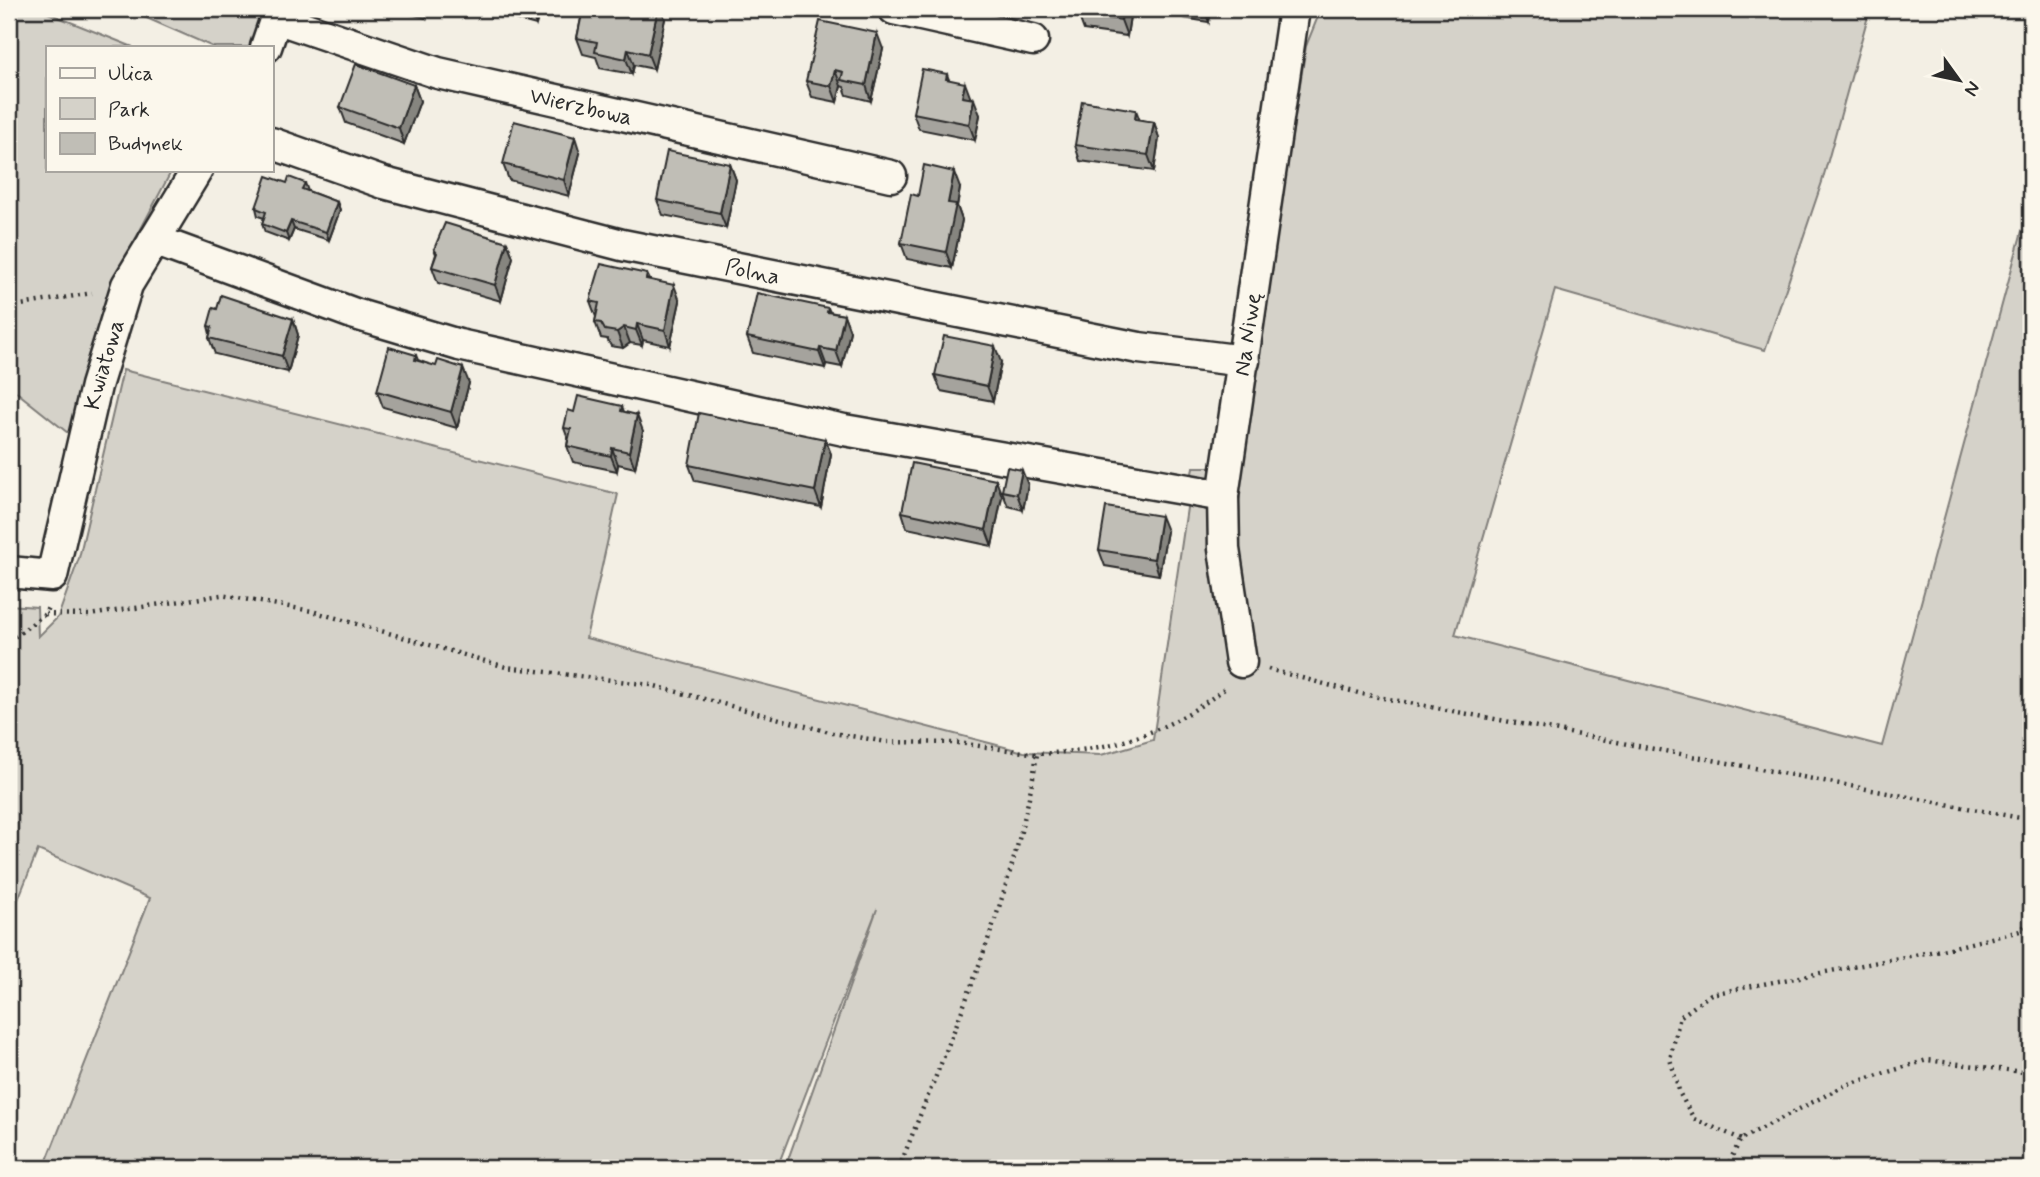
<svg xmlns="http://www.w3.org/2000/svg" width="2040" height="1177" font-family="Mynerve,sans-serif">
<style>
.green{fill:#d5d2c9;stroke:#807e7a;stroke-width:2}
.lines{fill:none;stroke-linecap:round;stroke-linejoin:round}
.minor-casing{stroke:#2b2b2b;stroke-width:35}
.path{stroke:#2b2b2b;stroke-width:4.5;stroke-dasharray:2 5;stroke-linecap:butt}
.minor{stroke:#fbf7ec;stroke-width:30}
.wall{fill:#a5a39d;stroke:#2b2b2b;stroke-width:2}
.shaded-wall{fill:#86857f;stroke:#2b2b2b;stroke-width:2}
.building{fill:#c0beb6;stroke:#2b2b2b;stroke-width:2}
.labels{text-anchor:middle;stroke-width:5;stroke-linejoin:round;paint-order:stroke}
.street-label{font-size:23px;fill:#2b2b2b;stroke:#fbf7ec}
</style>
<rect width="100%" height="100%" fill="#f3efe4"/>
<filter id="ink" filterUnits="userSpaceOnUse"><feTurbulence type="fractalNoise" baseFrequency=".0143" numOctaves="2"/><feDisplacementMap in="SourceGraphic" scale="14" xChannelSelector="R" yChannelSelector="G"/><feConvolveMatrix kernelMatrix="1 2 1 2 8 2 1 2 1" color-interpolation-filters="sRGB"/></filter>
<g filter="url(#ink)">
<g class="green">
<path d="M9 9H38L133 47H47V170H172L116 276 73 437 9 386Z"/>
<path d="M126 9H267L254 47H213Z"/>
<path d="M1321 9H1870L1822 182 1765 350 1555 290 1455 635 1882 746 2022 231 2031 234V1168H785L877 909 777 1168H44L150 898 38 850 9 922V605L37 607 38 637 58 617 79 558 123 370 618 494 586 638 1024 752 1101 755 1153 740 1193 467H1240L1306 46Z"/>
</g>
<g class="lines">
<g class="minor-casing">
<g id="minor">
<path d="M894 9 1033 40"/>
<path id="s1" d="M276 18 438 73 891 176"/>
<path d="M266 47 279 9"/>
<path id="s2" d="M271 143 384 183 622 245 1139 348 1244 361"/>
<path d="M154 240 355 314 459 345 844 430 1223 496"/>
<path id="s3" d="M9 572 52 576 96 386 127 285 197 170"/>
<path id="s4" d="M1241 662 1224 549 1223 496 1294 9"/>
</g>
</g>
<g class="path">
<path d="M9 307 92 293"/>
<path d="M45 614 89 615 221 595 312 611 506 667 651 685 833 733 887 742 958 743 1037 754"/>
<path d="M9 641 45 614 49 605"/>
<path d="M1268 669 1362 694 2031 820"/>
<path d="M1741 1139 1694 1119 1680 1094 1670 1059 1680 1017 1711 994 1946 949 2020 931 2031 920"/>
<path d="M899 1168C951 1036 1015 895 1037 754 1114 750 1166 734 1227 687"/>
<path d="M1726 1168 1741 1139 1846 1085 1927 1060 2031 1073"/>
</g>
<use href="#minor" class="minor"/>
</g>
<g class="wall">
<path d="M389 9H429L427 18Z"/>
<path d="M477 9H540L536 25Z"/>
<path d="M583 9H661L665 19 654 69 634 65 632 74 600 68 596 57 583 54 577 38Z"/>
<path d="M1131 9 1127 36 1084 30 1078 14Z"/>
<path d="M1167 9H1211L1209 22 1184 18 1182 13 1168 11Z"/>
<path d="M883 49 871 101 847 95 844 87 841 86 837 102 812 97 806 81Z"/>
<path d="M947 74 949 80 971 98 980 115 975 140 919 129 913 113Z"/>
<path d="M414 85 420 101 404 144 346 123 340 107Z"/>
<path d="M1140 120 1154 122 1159 138 1154 171 1080 161 1075 145Z"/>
<path d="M580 153 569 196 509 180 503 164Z"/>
<path d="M730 164 736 180 726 228 663 215 657 200Z"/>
<path d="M287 183H305L308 191 337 202 340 210 329 240 294 229 289 241 265 232 262 224 264 218 258 216 256 208Z"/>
<path d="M960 188 957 206 962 220 952 268 907 259 901 243 918 196Z"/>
<path d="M507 242 513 257 501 301 438 283 432 267 436 254 434 249Z"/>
<path d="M647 274 650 280 680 301 670 346 643 340 642 345 630 343 623 348 611 346 607 339 601 338 595 322 596 317 590 301Z"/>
<path d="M828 308 830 312 844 315 850 331 842 367 826 364 825 368 753 353 747 337Z"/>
<path d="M217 309 293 319 298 335 288 372 215 354 209 338 210 334 208 326Z"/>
<path d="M416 355 418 360 469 383 457 428 383 407 377 391Z"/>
<path d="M1001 362 993 401 941 391 935 375Z"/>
<path d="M622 406 624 412 643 431 635 468 618 464 617 471 573 462 567 446 568 439 564 428 574 412Z"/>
<path d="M825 439 831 454 821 507 695 481 689 465Z"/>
<path d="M1028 485 1023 510 1008 506 1002 491Z"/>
<path d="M1002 496 992 546 907 528 902 512Z"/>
<path d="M1167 531 1159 575 1105 566 1099 550Z"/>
</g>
<g class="shaded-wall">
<path d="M423 9H429L427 18Z"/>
<path d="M530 9H540L536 25Z"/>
<path d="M658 9H661L665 19 654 69 648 54Z"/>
<path d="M1123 9H1131L1127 36 1121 20Z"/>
<path d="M1206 9H1211L1209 22 1206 14Z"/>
<path d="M877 33 883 49 871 101 866 85Z"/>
<path d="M628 49 634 65 632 74 626 59Z"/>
<path d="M835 70 841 86 837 102 831 86Z"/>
<path d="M965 83 971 99 962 97Z"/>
<path d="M414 85 420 101 404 144 399 128Z"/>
<path d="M974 99 980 115 975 140 969 124Z"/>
<path d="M1136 110 1142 126 1135 119Z"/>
<path d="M1154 122 1159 138 1154 171 1148 155Z"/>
<path d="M575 137 580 153 569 196 564 180Z"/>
<path d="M730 164 736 180 726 228 720 213Z"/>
<path d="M954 172 960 188 957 206 962 220 952 268 946 252 948 203Z"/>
<path d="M337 202 340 210 329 240 326 232Z"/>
<path d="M291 221 294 229 289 241 286 233Z"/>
<path d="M507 242 513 257 501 301 495 285Z"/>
<path d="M674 285 680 301 670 346 665 330Z"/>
<path d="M844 315 850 331 842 367 836 351Z"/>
<path d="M293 319 298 335 288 372 282 356Z"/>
<path d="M637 324 643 340 642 345 636 330Z"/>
<path d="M624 327 630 343 623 348 617 332Z"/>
<path d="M995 346 1001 362 993 401 987 386Z"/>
<path d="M820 348 826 364 825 368 819 352Z"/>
<path d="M463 368 469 383 457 428 451 412Z"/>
<path d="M637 415 643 431 635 468 629 452Z"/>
<path d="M825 439 831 454 821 507 815 491Z"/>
<path d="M612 448 618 464 617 471 611 456Z"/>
<path d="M1022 470 1028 485 1023 510 1017 494Z"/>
<path d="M996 480 1002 496 992 546 986 530Z"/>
<path d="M1161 516 1167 531 1159 575 1154 559Z"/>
</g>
<g class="building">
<path d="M583 9H658L648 54 628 49 626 59 595 52 597 42 577 38Z"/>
<path d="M1079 9H1123L1121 20 1078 14Z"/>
<path d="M1182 9H1206V14L1181 10Z"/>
<path d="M820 21 877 33 866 85 841 80 843 72 835 70 831 86 806 81Z"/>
<path d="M356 64 414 85 399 128 340 107Z"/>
<path d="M922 69 947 74 946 79 965 83 962 97 974 99 969 124 913 113Z"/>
<path d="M1082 101 1136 110 1135 119 1154 122 1148 155 1075 145Z"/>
<path d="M514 121 575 137 564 180 503 164Z"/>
<path d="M667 151 730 164 720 213 657 200Z"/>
<path d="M924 165 954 172 948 203 956 204 946 252 901 243 911 194 918 196Z"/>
<path d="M267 176 287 183 289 177 305 183 302 189 337 202 326 232 291 221 286 233 262 224 266 212 256 208Z"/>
<path d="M445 223 507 242 495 285 432 267 437 253 434 249Z"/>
<path d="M601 264 647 274 646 279 674 285 665 330 637 324 636 330 624 327 617 332 605 330 601 323 595 322 599 303 590 301Z"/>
<path d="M757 293 828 308 827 312 844 315 836 351 820 348 819 352 747 337Z"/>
<path d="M221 295 293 319 282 356 209 338 212 327 208 326 213 308 217 309Z"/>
<path d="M944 336 995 346 987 386 935 375Z"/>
<path d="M389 347 416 355 415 360 436 366 438 360 463 368 451 412 377 391Z"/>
<path d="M578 396 622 406 621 411 637 415 629 452 612 448 611 456 567 446 571 429 564 428 568 410 574 412Z"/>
<path d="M699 413 825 439 815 491 689 465Z"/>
<path d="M912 463 996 480 986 530 902 512Z"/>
<path d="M1007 467 1022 470 1017 494 1002 491Z"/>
<path d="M1106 507 1161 516 1154 559 1099 550Z"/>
</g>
</g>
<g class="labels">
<g class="street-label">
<text dy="8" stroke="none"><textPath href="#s1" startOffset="318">Wierzbowa</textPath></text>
<text dy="8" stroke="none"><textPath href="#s2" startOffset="499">Polna</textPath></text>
<text dy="8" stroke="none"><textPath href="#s4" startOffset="331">Na Niwę</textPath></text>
<text dy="8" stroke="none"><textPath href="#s3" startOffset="261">Kwiatowa</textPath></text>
</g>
</g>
<rect width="2040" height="1177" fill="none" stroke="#fbf7ec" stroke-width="35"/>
<rect x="18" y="18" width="2005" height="1142" fill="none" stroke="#2b2b2b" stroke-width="2.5" filter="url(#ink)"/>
<rect x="46" y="46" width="228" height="126" fill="#fbf7ec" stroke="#a8a59f" stroke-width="2"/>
<rect x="60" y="68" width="35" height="10" fill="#fbf7ec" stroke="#a8a59f" stroke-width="2"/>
<text x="108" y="80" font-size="21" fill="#2b2b2b">Ulica</text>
<rect x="60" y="98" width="35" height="21" fill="#d5d2c9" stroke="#a8a59f" stroke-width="2"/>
<text x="108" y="116" font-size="21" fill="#2b2b2b">Park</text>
<rect x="60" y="133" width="35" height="21" fill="#c0beb6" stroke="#a8a59f" stroke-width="2"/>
<text x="108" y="150" font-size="21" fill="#2b2b2b">Budynek</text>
<g transform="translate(1959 80) rotate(123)" stroke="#fbf7ec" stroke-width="5" paint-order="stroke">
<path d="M0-5L12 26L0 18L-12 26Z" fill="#2b2b2b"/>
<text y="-10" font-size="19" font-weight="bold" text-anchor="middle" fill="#2b2b2b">N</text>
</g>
</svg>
